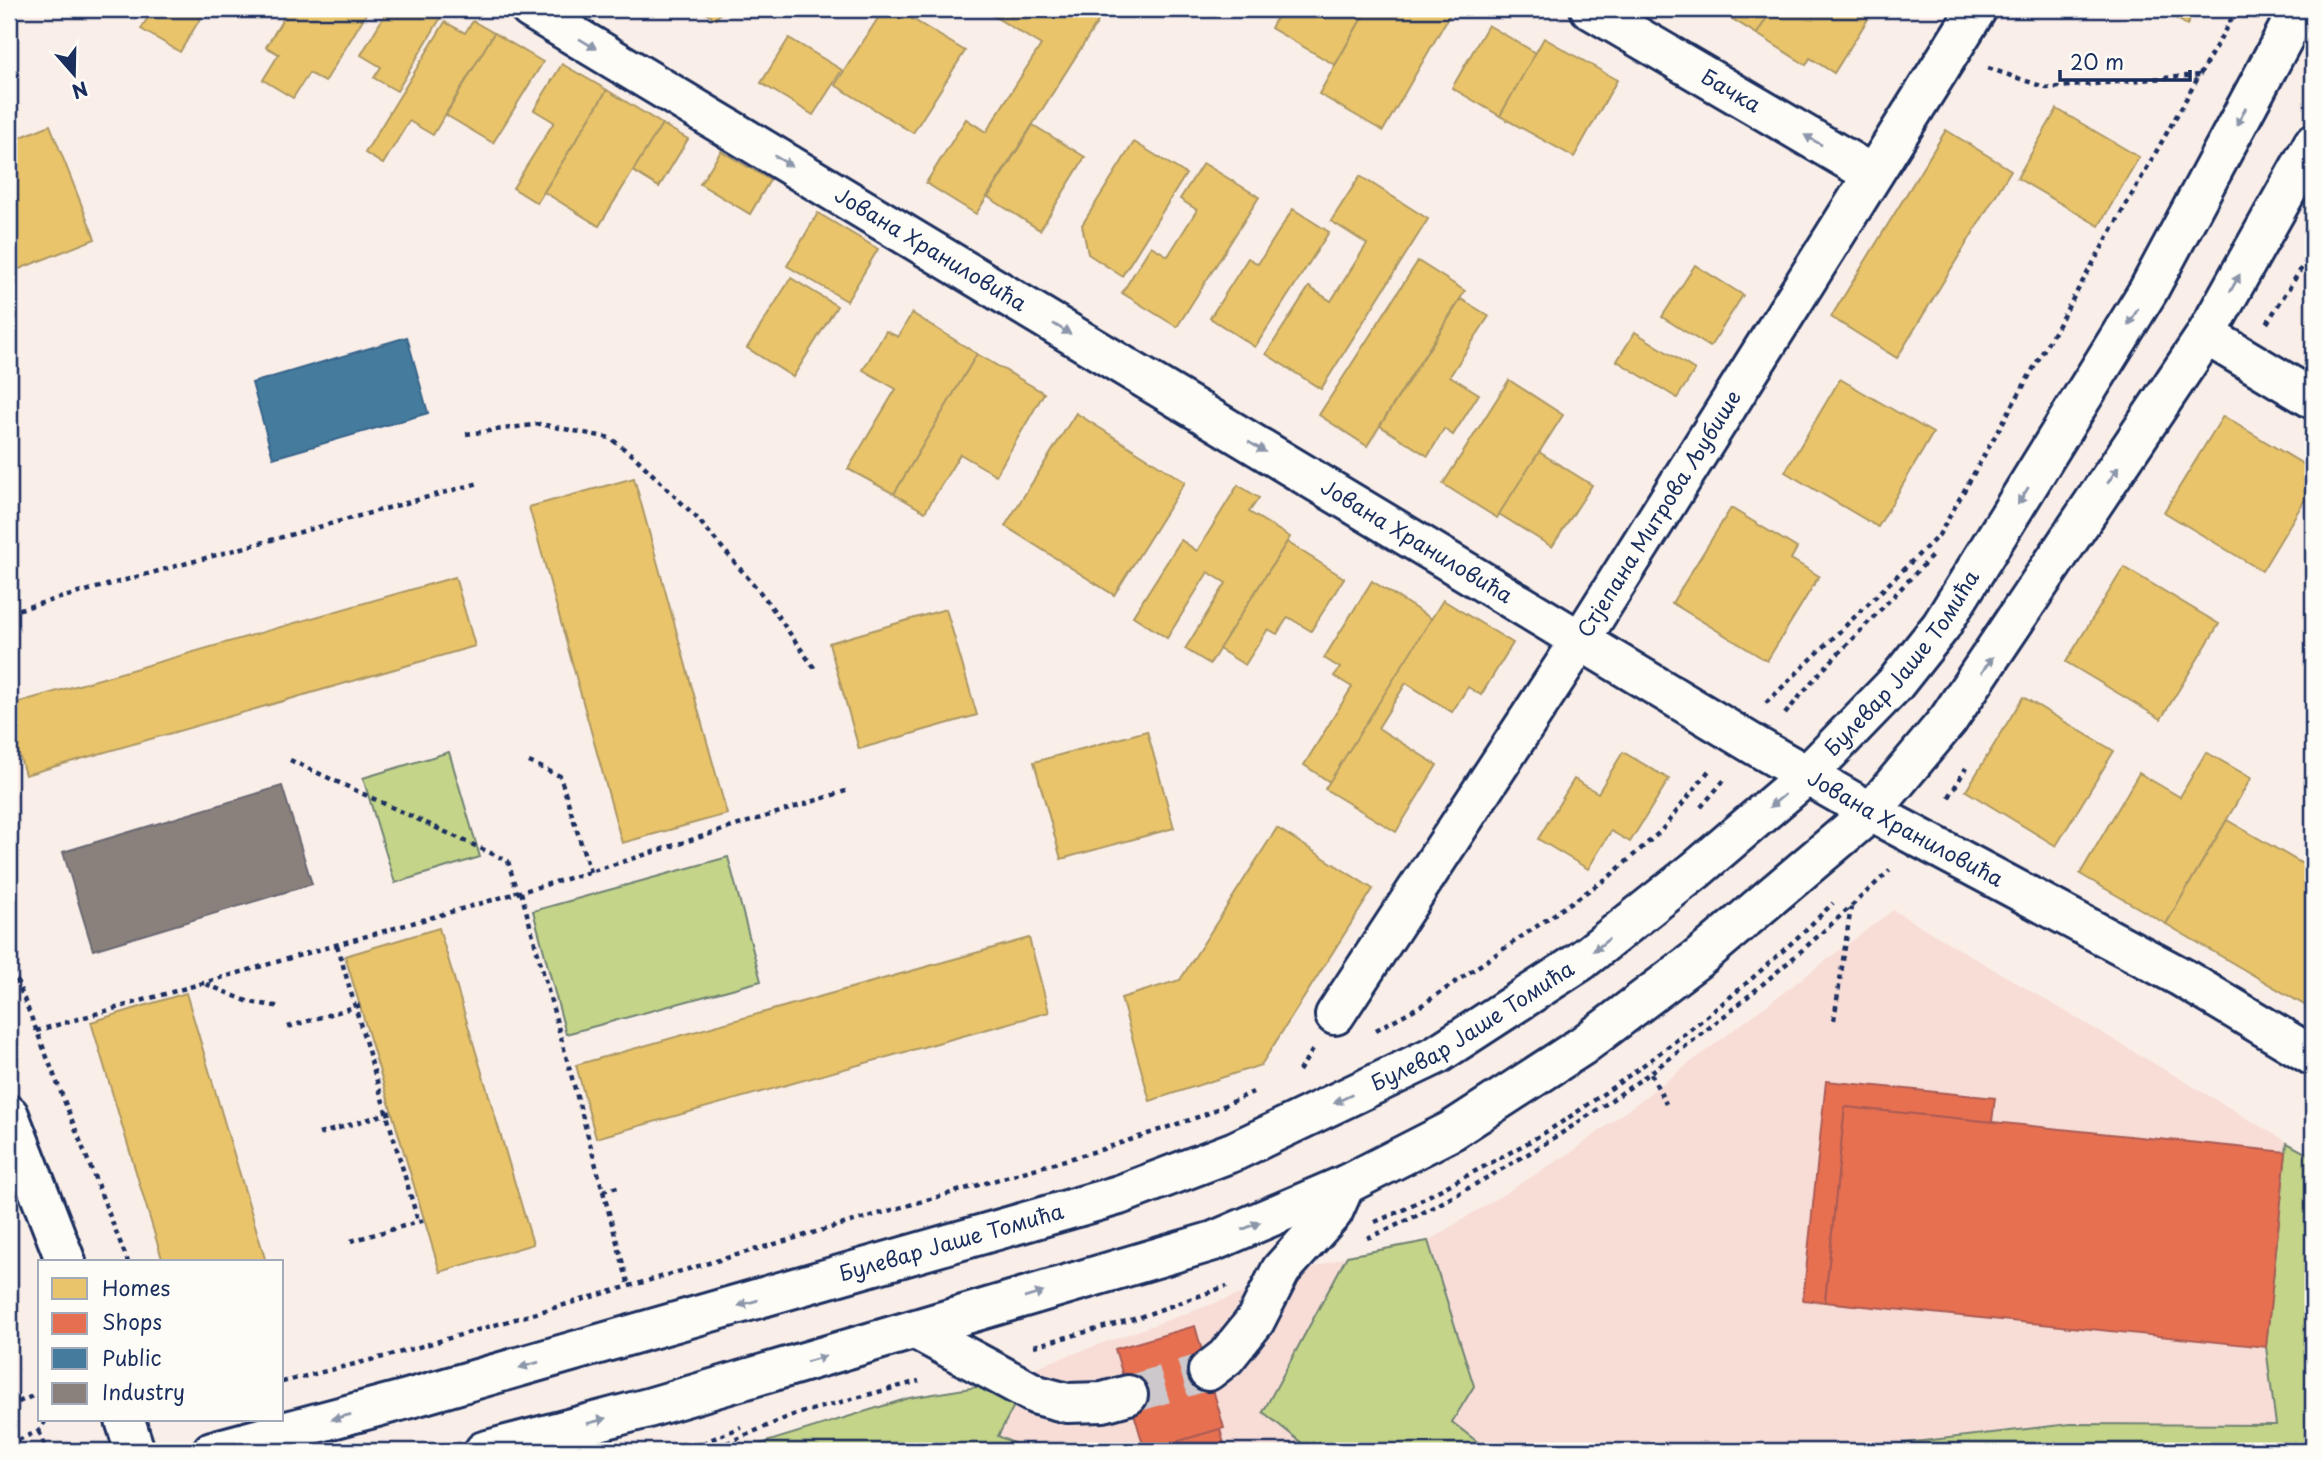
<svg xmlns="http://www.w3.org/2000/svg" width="2322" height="1460" font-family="'Playpen Sans',sans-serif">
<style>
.built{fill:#f7ddd6}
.green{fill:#c4d488;stroke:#708273;stroke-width:2}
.homes{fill:#e9c46a;stroke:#ab9766;stroke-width:2}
.shops{fill:#e76f51;stroke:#aa5c55;stroke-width:2}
.public{fill:#457b9d;stroke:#38648a;stroke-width:2}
.industry{fill:#8a817c;stroke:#696873;stroke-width:2}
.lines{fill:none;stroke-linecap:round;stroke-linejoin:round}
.minor-tunnel{stroke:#cdc8cc;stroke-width:38;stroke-dasharray:38 19;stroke-linecap:butt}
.minor-casing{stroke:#1b2f5e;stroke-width:44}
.major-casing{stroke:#1b2f5e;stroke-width:44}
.path{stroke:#1b2f5e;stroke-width:4.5;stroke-dasharray:5 5;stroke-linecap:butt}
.minor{stroke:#fdfcf7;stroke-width:38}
.major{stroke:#fdfcf7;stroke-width:38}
.oneway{fill:#8c96aa}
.labels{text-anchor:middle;stroke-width:7;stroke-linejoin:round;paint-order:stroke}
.street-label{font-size:21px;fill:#1b2f5e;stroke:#fdfcf7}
</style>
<rect width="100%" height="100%" fill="#faeee8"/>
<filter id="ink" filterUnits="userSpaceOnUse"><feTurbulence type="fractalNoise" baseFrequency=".0143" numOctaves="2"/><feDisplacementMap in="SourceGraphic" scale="14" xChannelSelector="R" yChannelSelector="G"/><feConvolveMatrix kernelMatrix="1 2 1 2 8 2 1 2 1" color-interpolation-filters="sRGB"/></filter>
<g filter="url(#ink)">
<g class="built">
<path d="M1893 910 2313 1157 2276 1425 2070 1424 1836 1451H1489L1452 1422 1428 1241 1573 1151Z"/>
<path d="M1347 1256 1263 1412 1302 1443 1298 1451H1031L997 1436 983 1386Z"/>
</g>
<g class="green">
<path d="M449 752 480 857 395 883 363 778Z"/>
<path d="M728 857 761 981 566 1034 533 911Z"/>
<path d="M2287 1143 2313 1157V1451H1836L2070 1424 2276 1425 2266 1347Z"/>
<path d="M1428 1241 1474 1386 1452 1422 1489 1451H1298L1302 1443 1263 1412 1347 1256Z"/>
<path d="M983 1386 1017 1400 998 1436 1031 1451H737L909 1398Z"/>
</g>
<g class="homes">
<path d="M153 9H206L180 52 141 29Z"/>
<path d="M289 9H369L325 82 309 73 293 98 263 80 279 54 266 47Z"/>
<path d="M383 9H446L397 91 374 78 381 67 361 55 387 11Z"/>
<path d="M699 9H723L716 19Z"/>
<path d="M884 9H896L965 51 913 133 835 85Z"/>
<path d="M982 9H1091L1102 15 976 214 926 183 966 119 986 132 1041 45Z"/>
<path d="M1281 9H1367L1335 65 1271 28Z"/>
<path d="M1367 9H1453L1383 131 1319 94Z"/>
<path d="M1716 9H1772L1757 34Z"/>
<path d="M1772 9H1869L1873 11 1834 73 1810 58 1806 65 1757 34Z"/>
<path d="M2160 9H2197L2187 25Z"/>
<path d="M473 21 494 33 433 135 409 121 383 164 365 153 445 22 465 33Z"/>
<path d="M1488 25 1536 53 1500 116 1452 88Z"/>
<path d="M494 33 543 62 493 143 446 115Z"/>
<path d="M789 38 842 70 813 115 761 83Z"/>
<path d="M1544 38 1617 80 1574 157 1500 116Z"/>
<path d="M562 64 607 90 537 203 513 188 554 122 534 110Z"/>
<path d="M607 90 662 124 599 226 544 192Z"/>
<path d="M2057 109 2139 157 2099 226 2017 178Z"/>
<path d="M662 124 688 139 659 187 633 171Z"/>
<path d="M50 125 95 239 9 273V142Z"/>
<path d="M1033 125 1085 157 1040 230 988 197Z"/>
<path d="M1946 130 2011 170 1897 358 1831 317Z"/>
<path d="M1134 142 1186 174 1122 276 1088 254 1082 225Z"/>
<path d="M721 151 770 180 750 214 700 184Z"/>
<path d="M1203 163 1259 197 1177 327 1122 293 1151 246 1168 256 1197 210 1180 199Z"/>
<path d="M1360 176 1428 219 1321 389 1266 354 1309 287 1331 301 1367 244 1331 221Z"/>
<path d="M1293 209 1329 232 1255 347 1210 318 1248 258 1258 264Z"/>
<path d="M818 213 878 249 847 301 787 266Z"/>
<path d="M1418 261 1465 291 1367 446 1319 415Z"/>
<path d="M1695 265 1743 295 1710 347 1662 317Z"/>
<path d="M791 278 837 306 793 377 747 348Z"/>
<path d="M1461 299 1489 316 1450 376 1479 394 1453 435 1444 429 1428 456 1380 426Z"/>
<path d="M912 313 977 354 894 494 848 469 896 389 863 370 886 331 898 337Z"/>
<path d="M1635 332 1695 370 1677 398 1617 361Z"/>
<path d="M977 354 1044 393 996 475 960 454 925 512 894 494Z"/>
<path d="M1840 379 1933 433 1878 527 1785 472Z"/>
<path d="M1509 380 1563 415 1497 518 1443 484Z"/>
<path d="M1076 413 1185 482 1114 595 1005 526Z"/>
<path d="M2223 416 2313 470V486L2262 571 2164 512Z"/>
<path d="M1539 452 1592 485 1552 547 1499 514Z"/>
<path d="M634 478 727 814 622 843 529 507Z"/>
<path d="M1238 485 1259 498 1249 512 1290 537 1210 664 1185 649 1226 583 1208 572 1167 638 1133 616 1181 540 1197 551Z"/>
<path d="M1731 508 1797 548 1791 559 1819 576 1767 661 1672 603Z"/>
<path d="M1287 542 1344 578 1311 631 1288 617 1277 634 1268 629 1245 665 1219 649Z"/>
<path d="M2124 567 2219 624 2161 719 2066 662Z"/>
<path d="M455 577 475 646 25 775 9 719V705Z"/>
<path d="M1372 581 1432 619 1330 782 1304 765 1352 687 1334 676 1340 668 1324 658Z"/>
<path d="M1443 600 1513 643 1481 695 1468 687 1452 712 1406 683 1378 728 1437 765 1396 832 1325 789Z"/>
<path d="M946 609 977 715 859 749 829 643Z"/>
<path d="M2023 697 2114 751 2056 846 1966 791Z"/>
<path d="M1147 731 1174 828 1061 859 1034 762Z"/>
<path d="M1623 752 1669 779 1630 842 1611 831 1588 869 1538 839 1574 779 1598 793Z"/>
<path d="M2206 752 2251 778 2166 924 2080 874 2139 773 2180 797Z"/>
<path d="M2227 820 2313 870V1010L2166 924Z"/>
<path d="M1277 828 1373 889 1261 1065 1150 1101 1121 998 1180 980Z"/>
<path d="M439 928 533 1244 440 1272 345 956Z"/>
<path d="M1029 938 1049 1012 596 1138 576 1065Z"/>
<path d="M186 993 266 1262H163L91 1022Z"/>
</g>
<g class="shops">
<path d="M1826 1081 1995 1098 1992 1122 1845 1107 1825 1302 1803 1300Z"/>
<path d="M1845 1107 2286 1152 2266 1347 1825 1302Z"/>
<path d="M1195 1326 1224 1428 1145 1451 1115 1349Z"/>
<path d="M1220 1429 1226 1451H1144H1145Z"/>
</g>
<path class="public" d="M407 337 428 413 273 458 252 383Z"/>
<path class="industry" d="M282 786 312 884 93 950 63 852Z"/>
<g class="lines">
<path class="minor-tunnel" d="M1128 1395 1208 1371"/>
<g class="minor-casing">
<g id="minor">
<path id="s1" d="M530 9 1756 746 1871 812 2181 977 2313 1056"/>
<path id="s2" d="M1590 9 1872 174"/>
<path d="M2206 335 2313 399"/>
<path id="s3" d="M1335 1015 1580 641 1977 9"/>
<path d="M9 1115 66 1262"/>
<path d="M916 1330 1037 1395 1067 1403 1103 1402 1128 1395"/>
<path d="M1208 1371 1226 1357 1255 1321 1281 1270 1333 1212 1345 1185"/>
<path d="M125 1420 135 1451"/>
</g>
</g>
<g class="major-casing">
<g id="major">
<path id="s4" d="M212 1451 407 1399 1119 1195 1235 1151 1436 1055 1581 961 1696 870 1806 776 1895 684 1941 626 2148 291 2299 9"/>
<path d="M484 1451 648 1408 1214 1241 1345 1185 1451 1131 1582 1046 1700 957 1871 812 1948 720 2206 335 2313 144"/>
</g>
</g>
<g class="path">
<path d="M1988 68 2047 88 2200 75"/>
<path d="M2267 323 2313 250"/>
<path d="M466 434 540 424 610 438 635 457 696 517 765 598 817 672"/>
<path d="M9 612 479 483"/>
<path d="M1766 703 1939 535 2237 9"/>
<path d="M1785 714 1815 678 1932 556"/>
<path d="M290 760 508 861 517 893"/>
<path d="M529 762 560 776 590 872"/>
<path d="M1949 797 1966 768"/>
<path d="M1701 807 1727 777"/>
<path d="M521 892 629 1286"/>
<path d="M337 945 418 1221"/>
<path d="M9 961 128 1262"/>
<path d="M206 984 249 1002 282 1007"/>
<path d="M1834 1020 1851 907"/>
<path d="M288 1027 361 1005"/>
<path d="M1376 1030 1422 1005 1610 876 1661 831 1711 768"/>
<path d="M36 1031 590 872 849 790"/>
<path d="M1299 1071 1314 1048"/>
<path d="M1651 1074 1666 1104"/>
<path d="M319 1134 392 1112"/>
<path d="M603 1191 621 1186"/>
<path d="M1375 1222 1403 1210C1456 1180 1514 1153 1565 1120 1661 1056 1752 984 1833 903"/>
<path d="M1367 1238C1412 1220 1453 1197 1495 1173 1642 1090 1767 986 1890 870"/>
<path d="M351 1241 425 1220"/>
<path d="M1034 1346 1134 1319 1227 1286"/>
<path d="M282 1382 391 1355 1103 1149 1204 1115 1253 1092"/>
<path d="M9 1406 35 1395"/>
<path d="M9 1413 12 1428 9 1429"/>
<path d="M39 1431 47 1451"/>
<path d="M9 1444 39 1431 46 1420"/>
<path d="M684 1451 741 1427"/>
<path d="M708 1451 793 1415 919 1381"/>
</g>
<use href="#minor" class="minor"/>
<use href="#major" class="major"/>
</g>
<defs><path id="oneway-solid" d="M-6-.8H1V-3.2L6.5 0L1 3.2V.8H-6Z" transform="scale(1.75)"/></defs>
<g class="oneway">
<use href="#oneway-solid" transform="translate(588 44) rotate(31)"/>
<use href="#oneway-solid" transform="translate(2241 117) rotate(118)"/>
<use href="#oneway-solid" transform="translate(1813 140) rotate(-150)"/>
<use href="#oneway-solid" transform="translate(783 161) rotate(31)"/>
<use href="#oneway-solid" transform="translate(2235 283) rotate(-61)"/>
<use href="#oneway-solid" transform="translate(2133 317) rotate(121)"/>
<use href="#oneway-solid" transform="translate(1062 329) rotate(31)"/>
<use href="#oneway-solid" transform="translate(1257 447) rotate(31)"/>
<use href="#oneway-solid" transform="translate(2113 475) rotate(-57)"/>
<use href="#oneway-solid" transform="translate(2023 496) rotate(122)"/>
<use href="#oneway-solid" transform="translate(1987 665) rotate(-55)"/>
<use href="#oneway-solid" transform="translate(1777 801) rotate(140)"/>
<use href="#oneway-solid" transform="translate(1601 945) rotate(142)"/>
<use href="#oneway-solid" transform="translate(1343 1099) rotate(154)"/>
<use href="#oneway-solid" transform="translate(1251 1226) rotate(-23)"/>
<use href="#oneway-solid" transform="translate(1034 1295) rotate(-17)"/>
<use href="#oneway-solid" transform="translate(748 1303) rotate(164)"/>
<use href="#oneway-solid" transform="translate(816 1359) rotate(-16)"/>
<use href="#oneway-solid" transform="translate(529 1365) rotate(164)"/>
<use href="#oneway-solid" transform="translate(341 1417) rotate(165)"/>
<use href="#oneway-solid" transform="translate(597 1421) rotate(-15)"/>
</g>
</g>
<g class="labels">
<g class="street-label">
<text dy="7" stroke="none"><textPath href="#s2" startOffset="163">Бачка</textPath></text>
<text dy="7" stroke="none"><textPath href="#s1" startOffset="467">Јована Храниловића</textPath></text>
<text dy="7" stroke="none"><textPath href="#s3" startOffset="597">Стјепана Митрова Љубише</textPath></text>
<text dy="7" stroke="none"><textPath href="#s1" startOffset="1034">Јована Храниловића</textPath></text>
<text dy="7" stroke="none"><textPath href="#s4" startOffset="1902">Булевар Јаше Томића</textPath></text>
<text dy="7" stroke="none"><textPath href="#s1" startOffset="1601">Јована Храниловића</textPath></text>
<text dy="7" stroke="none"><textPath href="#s4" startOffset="1335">Булевар Јаше Томића</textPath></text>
<text dy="7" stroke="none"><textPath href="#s4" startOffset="768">Булевар Јаше Томића</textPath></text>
</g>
</g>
<rect width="2322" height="1460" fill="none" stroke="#fdfcf7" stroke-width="35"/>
<rect x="18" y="18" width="2287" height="1425" fill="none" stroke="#1b2f5e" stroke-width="2.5" filter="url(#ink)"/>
<rect x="38" y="1260" width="245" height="161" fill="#fdfcf7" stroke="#a3aaba" stroke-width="2"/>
<rect x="52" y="1278" width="35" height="21" fill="#e9c46a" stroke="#a3aaba" stroke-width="2"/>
<text x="102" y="1296" font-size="21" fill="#1b2f5e">Homes</text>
<rect x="52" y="1313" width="35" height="21" fill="#e76f51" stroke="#a3aaba" stroke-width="2"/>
<text x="102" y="1330" font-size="21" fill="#1b2f5e">Shops</text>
<rect x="52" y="1348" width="35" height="21" fill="#457b9d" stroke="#a3aaba" stroke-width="2"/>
<text x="102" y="1366" font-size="21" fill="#1b2f5e">Public</text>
<rect x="52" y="1383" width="35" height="21" fill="#8a817c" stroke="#a3aaba" stroke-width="2"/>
<text x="102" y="1400" font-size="21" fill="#1b2f5e">Industry</text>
<g transform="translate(74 74) rotate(160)" stroke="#fdfcf7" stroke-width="5" paint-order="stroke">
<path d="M0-5L12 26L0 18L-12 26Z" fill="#1b2f5e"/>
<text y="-10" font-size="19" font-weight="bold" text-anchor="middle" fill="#1b2f5e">N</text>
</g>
<path d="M2060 70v10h130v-10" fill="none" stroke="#1b2f5e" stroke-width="3.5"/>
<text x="2070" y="70" font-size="21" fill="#1b2f5e" stroke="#fdfcf7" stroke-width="5" paint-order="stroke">20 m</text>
</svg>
